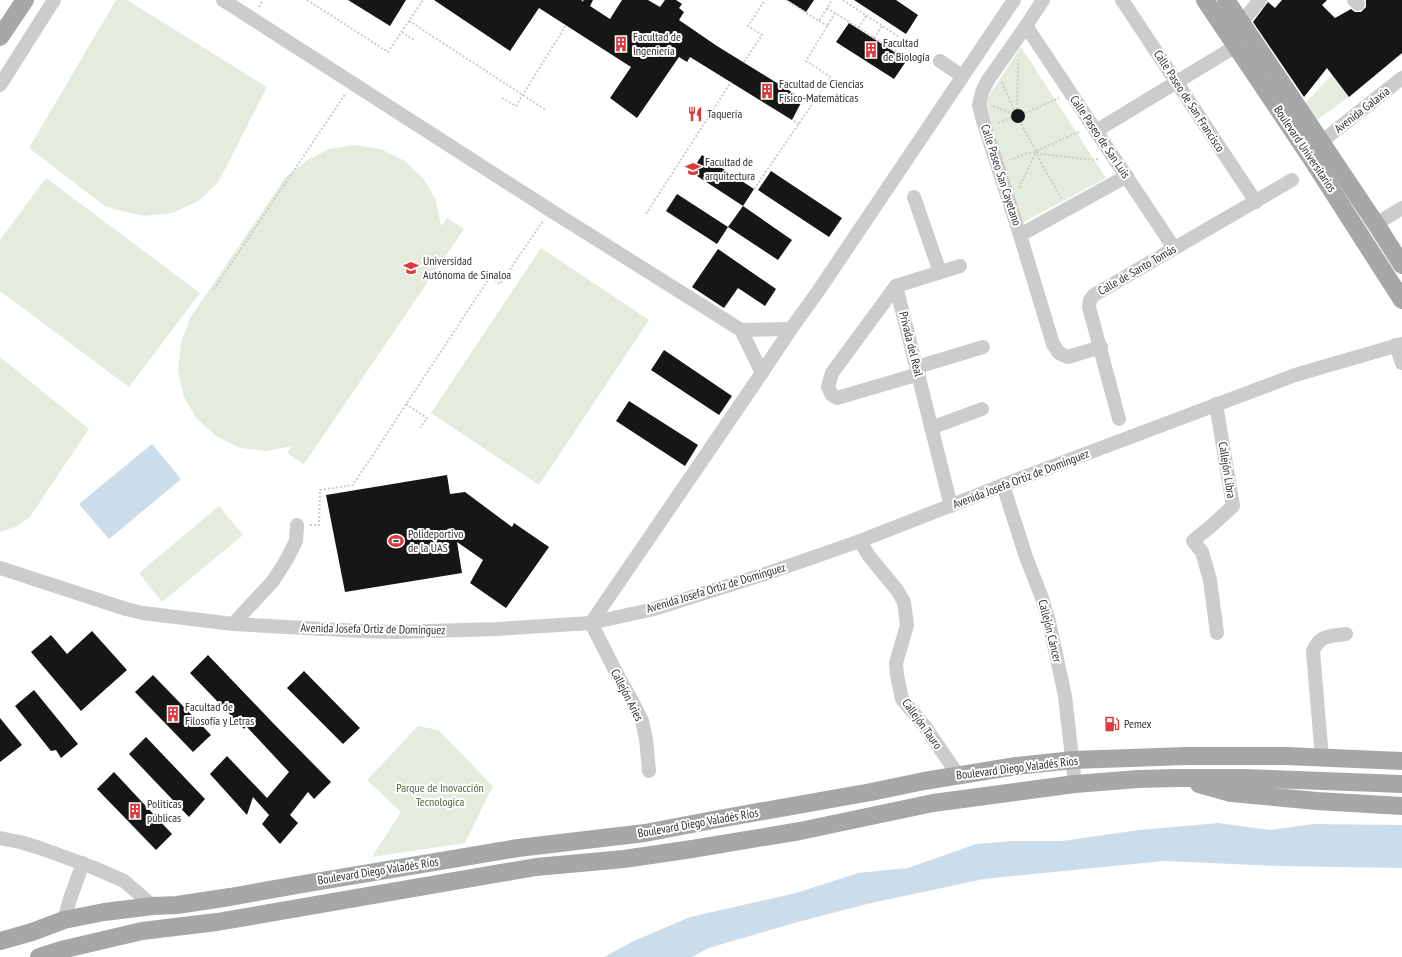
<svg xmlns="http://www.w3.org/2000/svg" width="1402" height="957" font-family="'PT Sans Narrow',sans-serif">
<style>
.green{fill:#e4ecde}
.water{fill:#cbddea}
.building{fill:#161616}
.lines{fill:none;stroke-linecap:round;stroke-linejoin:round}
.path{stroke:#ccc;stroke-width:2;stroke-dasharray:2 2;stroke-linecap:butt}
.minor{stroke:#ccc;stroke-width:14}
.major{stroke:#a7a7a7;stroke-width:18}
.labels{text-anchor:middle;stroke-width:4;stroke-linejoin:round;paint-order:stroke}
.poi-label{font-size:12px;fill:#2f2f2f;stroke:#fff;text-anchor:start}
.street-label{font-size:12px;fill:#2f2f2f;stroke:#fff}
.park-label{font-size:12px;fill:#50693e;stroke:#fff}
</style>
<rect width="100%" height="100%" fill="#fff"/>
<g class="green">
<path d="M116 0H127L267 87 219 181 200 200 173 213 143 216 106 207 29 148Z"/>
<path d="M1021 47 1106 178 1020 224 984 103Z"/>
<path d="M1332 75 1349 97 1311 124 1301 108Z"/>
<path d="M355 145 381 149 405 161 423 178 436 200 441 226 447 218 464 229 304 464 287 453 292 446 266 451 240 448 216 436 196 418 183 395 178 370 181 343 190 318 285 178 306 161 329 149Z"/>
<path d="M46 178 200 293 129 387 0 291V240Z"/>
<path d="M541 248 649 320 539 485 431 413Z"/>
<path d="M0 357 89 429 29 518 15 527 0 532Z"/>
<path d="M219 506 243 535 162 602 139 573Z"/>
<path d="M418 726 438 730 493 786 465 843 372 857 401 812 367 780Z"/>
</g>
<g class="water">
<path d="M152 444 181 479 109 539 79 504Z"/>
<path d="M1218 823 1270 830 1313 824 1402 825V868L1279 866 1164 861 984 879 871 903 794 923 709 948 692 957H604L634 941 690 917 796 893 858 873 908 868 976 844 1014 841H1062L1139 830Z"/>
</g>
<g class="building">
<path d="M348 0H406L390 26Z"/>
<path d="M434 0H593L590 6 610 19 622 0H648L660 7 665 0H676L682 4 679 8 684 12 679 20 717 46 803 99 792 120 690 57 687 62 679 57 637 118 610 98 631 67 539 8 510 51Z"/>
<path d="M787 0H814L806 12Z"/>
<path d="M854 0H896L918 15 906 34Z"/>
<path d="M1282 0H1327L1322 5 1335 18 1351 9 1355 12H1361L1366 7V0H1402V53L1349 97 1327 68 1304 97 1253 22 1268 2 1275 8Z"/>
<path d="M849 23 907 60 894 79 836 42Z"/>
<circle cx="1018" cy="116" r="7"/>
<path d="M702 155 754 189 743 206 691 172Z"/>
<path d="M771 171 842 218 829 237 758 190Z"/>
<path d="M677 194 728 227 717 244 666 211Z"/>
<path d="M743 206 792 240 778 260 728 227Z"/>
<path d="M718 249 776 289 765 306 738 288 724 308 692 287Z"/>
<path d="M664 350 732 396 719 415 651 370Z"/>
<path d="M629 401 698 445 685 466 616 421Z"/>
<path d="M447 475 450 494 465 492 512 527 514 523 549 547 506 608 470 583 483 560 457 542 462 573 345 592 326 495Z"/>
<path d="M92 631 127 670 81 711 31 652 51 635 67 654Z"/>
<path d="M208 655 273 723 331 782 314 799 308 792 290 815 298 823 280 844 262 824 269 815 253 797 247 815 210 774 227 756 267 798 289 772 246 726 244 729 190 673Z"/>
<path d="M304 671 360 728 343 744 287 688Z"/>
<path d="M153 675 211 735 193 752 135 692Z"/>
<path d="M34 690 78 744 61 758 56 750 51 751 15 706Z"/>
<path d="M0 718 22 745 0 762Z"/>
<path d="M146 737 205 799 189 817 129 754Z"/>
<path d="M114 772 172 834 156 850 97 789Z"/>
</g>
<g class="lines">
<g class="path">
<path d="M307 0 388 52 423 0"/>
<path d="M786 0 819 21 832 0"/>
<path d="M843 0 899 37"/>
<path d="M582 1 583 0"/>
<path d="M259 7 263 0"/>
<path d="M827 8 908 59"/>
<path d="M409 21 546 110"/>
<path d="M819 21 828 26"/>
<path d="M859 28 866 16"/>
<path d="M402 32 414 40"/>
<path d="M874 38 882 26"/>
<path d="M744 62 762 35 748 26 765 0"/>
<path d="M1002 82 1014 110"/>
<path d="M502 98 516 106 566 25"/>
<path d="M993 106 1011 113"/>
<path d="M1017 109 1018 60"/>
<path d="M1025 113 1059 98"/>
<path d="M794 121 799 124"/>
<path d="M998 123 1011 118"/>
<path d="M1021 124 1036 151 1081 131"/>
<path d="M1036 151 1038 157 1061 198"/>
<path d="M1010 160C1019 157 1031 149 1041 154L1094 160 1099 159"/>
<path d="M1019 188 1036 152"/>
<path d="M754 189 831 77 806 61 835 13"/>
<path d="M646 214 731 82"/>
<path d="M214 289 346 93"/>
<path d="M406 404 427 418 420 428"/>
<path d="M310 525H319L320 490 353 485 490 277 500 284 543 221"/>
</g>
<g class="minor">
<path d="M223 0 550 210 741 330 762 373"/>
<path d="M1043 0 1026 26 988 80 982 92 979 105 983 121 1020 235 1053 344 1059 353 1068 357 1101 347"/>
<path d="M1122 0 1256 202"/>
<path d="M1354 0 1358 4"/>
<path d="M1026 26 1174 248"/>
<path d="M1232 27 1241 23 1260 0"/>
<path d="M940 61 962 76"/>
<path d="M0 85 54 0"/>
<path d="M1096 131 1236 46"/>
<path d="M1321 142 1402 78"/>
<path d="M914 197 940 272"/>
<path d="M1376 224 1402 208"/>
<path d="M1020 235 1127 176"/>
<path d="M896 286 951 506"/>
<path d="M896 286 832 373 828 387 832 395 837 398 919 374"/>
<path d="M896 286 960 266"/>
<path d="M741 330 791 329"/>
<path d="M1396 345 1402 363"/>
<path d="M917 367 983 347"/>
<path d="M1216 404 1233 506 1210 527 1193 541 1202 552 1210 580 1217 633"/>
<path d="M1119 419 1089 307 1090 300 1094 295 1292 180"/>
<path d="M931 428 982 409"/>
<path d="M1003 485 1026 557 1042 598 1049 622 1065 696 1075 784"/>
<path d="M860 541 869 556 897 590 904 602 907 625 896 663 897 675 902 699 926 728 958 775"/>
<path d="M0 568 126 609 143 613 233 624 362 631 396 632 497 629 591 623 654 609 768 573 860 541 1003 485 1295 375 1402 344"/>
<path d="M233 624 273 581 287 559 296 541 297 525"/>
<path d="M1322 758 1313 651C1319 635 1331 636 1346 634"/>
<path d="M649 771 646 739 642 721 631 699 618 676 591 623 755 383 791 329 819 290 1014 0"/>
<path d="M0 838 20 842 40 848 92 867 124 881 153 906"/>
<path d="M64 920 70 899 83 863"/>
</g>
<g class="major">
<path d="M1205 0 1311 158 1402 300"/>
<path d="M1226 0 1376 224 1402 265"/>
<path d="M0 37 25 0"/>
<path d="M1199 784 1231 793 1317 801 1402 806"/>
<path d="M0 941 32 932 64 920 104 912 153 906 177 905 230 897 303 884 518 848 645 833 713 820 871 792 924 781 1016 766 1073 760 1186 756H1286L1402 761"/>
<path d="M39 957 61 950 142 931 217 922 536 867 624 859 692 849 800 831 933 803 1075 784 1138 779 1179 778H1242L1402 784"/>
</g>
</g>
<defs>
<g id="building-bare" transform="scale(1.2)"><path d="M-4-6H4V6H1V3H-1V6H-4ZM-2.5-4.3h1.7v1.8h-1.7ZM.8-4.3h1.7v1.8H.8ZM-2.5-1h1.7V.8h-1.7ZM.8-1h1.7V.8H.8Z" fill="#dd3a3e" stroke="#fff" stroke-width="2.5" paint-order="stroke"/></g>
<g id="restaurant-bare" transform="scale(1.2)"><path d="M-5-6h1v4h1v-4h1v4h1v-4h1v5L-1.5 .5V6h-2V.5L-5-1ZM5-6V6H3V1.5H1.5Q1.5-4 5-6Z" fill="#dd3a3e" stroke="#fff" stroke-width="2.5" paint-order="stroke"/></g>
<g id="university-bare" transform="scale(1.2)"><path d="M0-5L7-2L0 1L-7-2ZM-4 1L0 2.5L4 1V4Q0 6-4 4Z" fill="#dd3a3e" stroke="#fff" stroke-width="2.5" paint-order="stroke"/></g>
<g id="stadium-bare" transform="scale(1.2)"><path d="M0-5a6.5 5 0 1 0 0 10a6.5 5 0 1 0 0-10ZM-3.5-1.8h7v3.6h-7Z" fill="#dd3a3e" stroke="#fff" stroke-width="2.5" paint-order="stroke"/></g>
<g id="fuel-bare" transform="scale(1.2)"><path d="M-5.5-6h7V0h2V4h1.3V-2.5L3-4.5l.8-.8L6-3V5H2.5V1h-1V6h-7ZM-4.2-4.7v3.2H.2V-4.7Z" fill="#dd3a3e" stroke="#fff" stroke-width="2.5" paint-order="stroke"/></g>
</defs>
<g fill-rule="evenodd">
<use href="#building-bare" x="621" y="44"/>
<use href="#building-bare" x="871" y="50"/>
<use href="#building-bare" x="767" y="91"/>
<use href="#restaurant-bare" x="695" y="114"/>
<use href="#university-bare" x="693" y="169"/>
<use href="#university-bare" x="411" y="268"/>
<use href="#stadium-bare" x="396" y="541"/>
<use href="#building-bare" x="173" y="714"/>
<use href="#fuel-bare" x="1112" y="724"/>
<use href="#building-bare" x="135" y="811"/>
</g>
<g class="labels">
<g class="poi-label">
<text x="633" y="41">Facultad de<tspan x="633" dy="14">Ingeniería</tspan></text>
<text x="883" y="47">Facultad<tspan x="883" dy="14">de Biología</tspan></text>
<text x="779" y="88">Facultad de Ciencias<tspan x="779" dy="14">Físico-Matemáticas</tspan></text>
<text x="707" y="118">Taqueria</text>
<text x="705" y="166">Facultad de<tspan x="705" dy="14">arquitectura</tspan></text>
<text x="423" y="265">Universidad<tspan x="423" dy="14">Autónoma de Sinaloa</tspan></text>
<text x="408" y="538">Polideportivo<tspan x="408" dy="14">de la UAS</tspan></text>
<text x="185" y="711">Facultad de<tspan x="185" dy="14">Filosofía y Letras</tspan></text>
<text x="1124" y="728">Pemex</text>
<text x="147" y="808">Politicas<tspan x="147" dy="14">públicas</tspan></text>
</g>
<g class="street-label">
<text transform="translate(1189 101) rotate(57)" y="4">Calle Paseo de San Francisco</text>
<text transform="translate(1362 110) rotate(-38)" y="4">Avenida Galaxia</text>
<text transform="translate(1100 137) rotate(56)" y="4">Calle Paseo de San Luis</text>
<text transform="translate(1305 149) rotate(56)" y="4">Boulevard Universitarios</text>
<text transform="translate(1001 175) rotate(72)" y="4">Calle Paseo San Cayetano</text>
<text transform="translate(1137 270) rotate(-30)" y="4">Calle de Santo Tomás</text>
<text transform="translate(911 344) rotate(76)" y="4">Privada del Real</text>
<text transform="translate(1227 470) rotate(81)" y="4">Callejón Libra</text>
<text transform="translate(1021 479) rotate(-21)" y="4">Avenida Josefa Ortiz de Domínguez</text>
<text transform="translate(716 588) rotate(-17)" y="4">Avenida Josefa Ortiz de Domínguez</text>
<text transform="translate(373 629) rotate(1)" y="4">Avenida Josefa Ortiz de Domínguez</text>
<text transform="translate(1050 631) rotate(76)" y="4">Callejón Cáncer</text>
<text transform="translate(627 695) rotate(63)" y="4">Callejón Aries</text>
<text transform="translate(922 724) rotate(54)" y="4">Callejón Tauro</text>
<text transform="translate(1017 768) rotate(-7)" y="4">Boulevard Diego Valadés Ríos</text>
<text transform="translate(698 823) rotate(-10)" y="4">Boulevard Diego Valadés Ríos</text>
<text transform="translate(378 871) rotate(-9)" y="4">Boulevard Diego Valadés Ríos</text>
</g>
<g class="park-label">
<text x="440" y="792">Parque de Inovacción<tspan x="440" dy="14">Tecnologica</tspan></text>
</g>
</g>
</svg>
